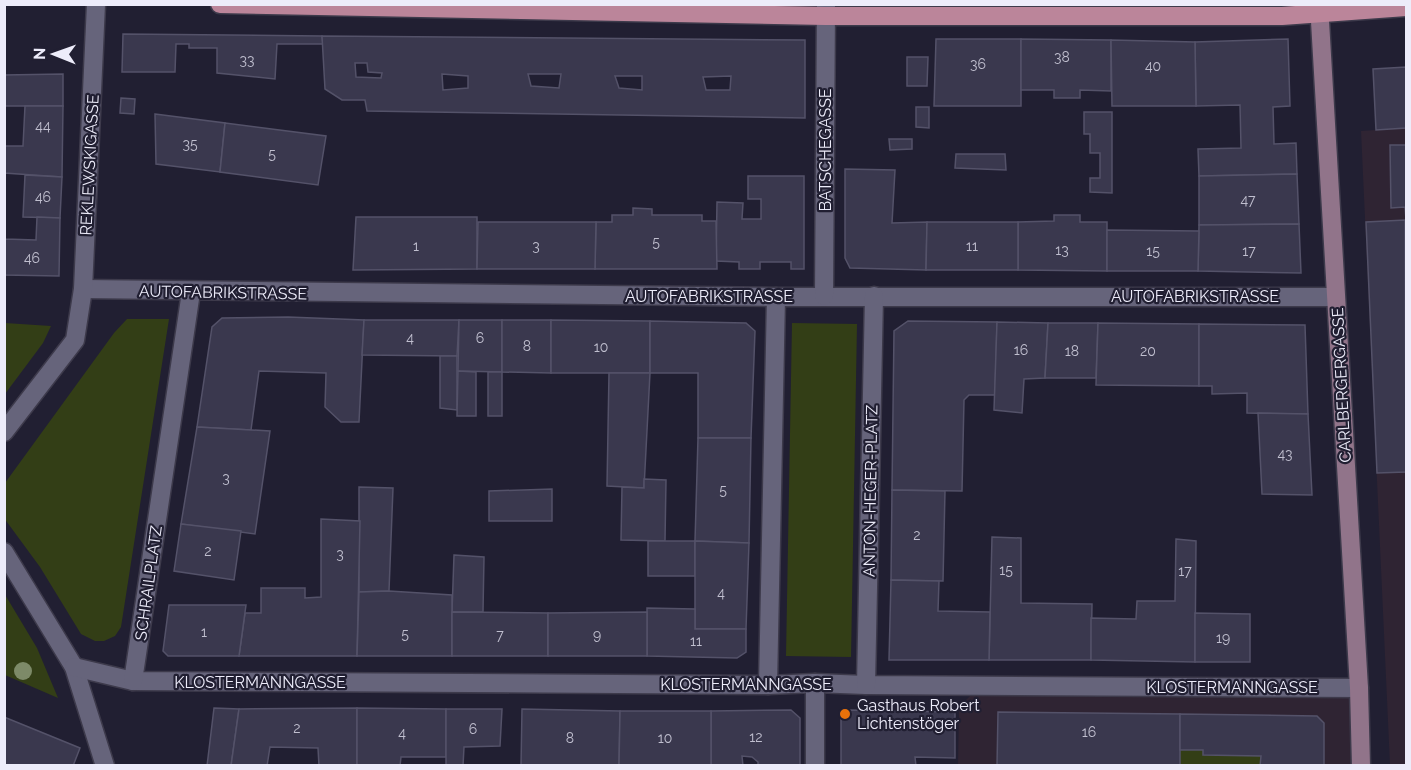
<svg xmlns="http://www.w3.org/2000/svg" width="1411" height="770" font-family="Raleway,sans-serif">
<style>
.industrial{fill:#2f2433}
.green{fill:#333e16}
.building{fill:#3a384e;stroke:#545269;stroke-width:1.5;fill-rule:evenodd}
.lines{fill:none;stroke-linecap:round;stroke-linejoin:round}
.street-casing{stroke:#3d3a4b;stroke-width:21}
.secondary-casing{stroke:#3d3a4b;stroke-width:21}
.primary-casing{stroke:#3d3a4b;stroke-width:21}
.street{stroke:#66647b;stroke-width:18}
.secondary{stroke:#91748a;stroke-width:18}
.primary{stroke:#bb859a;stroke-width:18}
.tree{fill:#7d8a68}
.food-dot{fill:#e8710a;stroke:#211f32;stroke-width:2}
.labels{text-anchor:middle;stroke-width:4.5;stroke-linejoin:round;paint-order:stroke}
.number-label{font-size:14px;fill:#c0bfcf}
.street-label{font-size:16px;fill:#edecfa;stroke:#211f32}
.poi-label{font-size:16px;fill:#edecfa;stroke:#211f32;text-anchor:start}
</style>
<rect width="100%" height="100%" fill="#211f32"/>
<g class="industrial">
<path d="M1406 67V765H1390L1361 131 1376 130 1373 69Z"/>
<path d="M980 686 1359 688 1361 765 958 766 959 707Z"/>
</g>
<g class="green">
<path d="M127 319H169L121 627 115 636 104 641H95L81 634 40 567 4 518 5 483 114 333Z"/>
<path d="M5 323 51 326 43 343 5 394Z"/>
<path d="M792 323 857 324 851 657 786 656Z"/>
<path d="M4 593 37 648 58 698 5 675Z"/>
<path d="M1180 750H1203V755L1261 756 1260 765 1180 766Z"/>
</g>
<g class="building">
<path d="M123 34 322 36 323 44H277L275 79 217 73V48H189V44H176L175 72H122Z"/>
<path d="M322 36 805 40V118L367 111 365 100H342L325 89ZM355 63H367L368 72 382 73 381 78 356 77ZM442 74 468 76V88L443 90ZM528 74H561L559 88 531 86ZM615 76H642V90L619 88ZM731 76 730 90H706L703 77Z"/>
<path d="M936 39H1021V106H934Z"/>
<path d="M1021 39 1111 40V91L1080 90V98H1054V90H1021Z"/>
<path d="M1288 39 1290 106 1273 107 1274 144 1296 143 1297 174 1199 176 1198 149 1241 148 1240 105 1196 106 1195 42Z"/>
<path d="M1111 40 1195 42 1196 106H1112Z"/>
<path d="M907 57H928L927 86H907Z"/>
<path d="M1406 67V128L1376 130 1373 69Z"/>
<path d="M63 74V106H4V75Z"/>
<path d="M121 98 135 99 134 114 120 113Z"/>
<path d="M25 106H63L62 177 4 173V146H23Z"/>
<path d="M916 107H929V128L916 127Z"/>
<path d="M1084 112H1112V193L1090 192V178H1100V153H1090V134H1084Z"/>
<path d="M155 114 225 123 220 172 156 164Z"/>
<path d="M225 123 326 136 318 185 220 172Z"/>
<path d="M889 139H912V149L890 150Z"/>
<path d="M1390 145H1406V220L1405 207 1391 208Z"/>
<path d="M956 154H1005L1006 170 955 168Z"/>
<path d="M845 169 895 170 892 223 927 222 926 270 850 268 845 258Z"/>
<path d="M1297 174 1299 224 1199 225V176Z"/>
<path d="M25 175 62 177 60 218 23 217Z"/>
<path d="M748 176H804V269H791V262H760V269H739V262L716 261 717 202 743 203 742 219H761V199H748Z"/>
<path d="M633 208 652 209V215H702V221H716L717 269H595L596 222H612V215H633Z"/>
<path d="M1054 215H1080V222H1107V271L1018 270V222L1054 221Z"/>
<path d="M37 217 60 218 59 276 4 275V232L5 239 36 240Z"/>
<path d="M356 217H477V269L353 270Z"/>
<path d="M1405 220 1406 472 1377 473 1366 222Z"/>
<path d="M478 222H596L595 269H477Z"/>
<path d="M927 222H1018V270H926Z"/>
<path d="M1299 224 1301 273 1198 271 1199 225Z"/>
<path d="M1107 230 1199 231 1198 271H1107Z"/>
<path d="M288 317 364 320 359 422H341L325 407 326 373 259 371 251 430 197 427 212 327 222 318Z"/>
<path d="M364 320H459L457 356 362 355Z"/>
<path d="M459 320H502V372L458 371Z"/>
<path d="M502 320H551V373L502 372Z"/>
<path d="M551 320 650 321V373H551Z"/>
<path d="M650 321 746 323 755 331 751 438H698V373H650Z"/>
<path d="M908 321 997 322 995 395H969L964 400 962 491 892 490 894 331Z"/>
<path d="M997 322 1048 323 1045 378 1024 379 1022 413 994 410Z"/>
<path d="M1048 323H1098L1096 378H1045Z"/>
<path d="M1098 323 1199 324V386L1096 385Z"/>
<path d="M1199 324 1305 325 1308 414 1247 413V393L1212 394V386H1199Z"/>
<path d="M440 356H457V410L440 408Z"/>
<path d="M458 371 476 372V416H457Z"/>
<rect x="488" y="372" width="14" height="44"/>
<path d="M609 373H650L644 488 607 486Z"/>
<path d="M1258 413 1308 414 1312 495 1262 494Z"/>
<path d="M197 427 270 431 255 534 181 524Z"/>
<path d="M698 438H751L749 543 695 541Z"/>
<path d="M644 479 666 480 665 541 621 540 622 487 644 488Z"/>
<path d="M359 487 393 488 389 591 359 592Z"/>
<path d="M552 489V521H489V491Z"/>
<path d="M892 490 945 491 943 581 891 580Z"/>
<path d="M321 519 360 521 357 656H239L245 613H261V588H305V598L321 597Z"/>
<path d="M181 524 241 531 234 580 174 571Z"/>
<path d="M992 537 1021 538V603L1092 604 1091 660H989Z"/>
<path d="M1176 539 1196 541 1195 662 1091 660V618L1136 619 1137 601H1175Z"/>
<rect x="648" y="541" width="47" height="35"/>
<path d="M695 541 749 543 746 629H695Z"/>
<path d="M454 555 484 557 483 612H452Z"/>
<path d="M891 580 939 581 938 611 990 612 989 660H889Z"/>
<path d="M389 591 452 595V656H357L359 592Z"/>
<path d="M169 605H246L239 656H168L163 651Z"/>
<path d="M647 608 695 609V629H746V652L737 658 647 656Z"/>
<path d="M452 612 548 613V656H452Z"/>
<path d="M647 612V656H548V613Z"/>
<path d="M1195 613 1250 614V662H1195Z"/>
<path d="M214 708 239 709 231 766H207Z"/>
<path d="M357 708V766H319L318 748 270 747 267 766H231L239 709Z"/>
<path d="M357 708 446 709V757H401L400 766H357Z"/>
<path d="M446 709H502L500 746 464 747 463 766H446Z"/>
<path d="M522 709 620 711 619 766H521Z"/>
<path d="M791 710 800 718V766H758V762L752 757 742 756 743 766H711V711Z"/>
<path d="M849 710 955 712V758L915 757 916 766H841V717Z"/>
<path d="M620 711H711V766H619Z"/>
<path d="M998 712 1180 714V766H997Z"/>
<path d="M1180 714 1317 716 1324 723V766H1260L1261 756 1203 755V750H1180Z"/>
<path d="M4 717 80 748 73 766H4Z"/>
</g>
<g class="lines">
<g class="street-casing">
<g id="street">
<path d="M83 289 776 297H1335"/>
<path d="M824 296 826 4"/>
<path d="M4 432 75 340 83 289 96 4"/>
<path d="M4 552 74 667 105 766"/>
<path d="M74 667 133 681 768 685 815 683 866 685 1359 688"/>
<path d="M133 681 191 292"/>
<path d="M768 685 776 297"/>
<path d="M866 685 874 296"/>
<path d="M815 766V683"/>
</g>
</g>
<g class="secondary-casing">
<path id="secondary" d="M1319 4 1359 688 1361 766"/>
</g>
<g class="primary-casing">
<path id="primary" d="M220 4 825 16H1282L1406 7"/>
</g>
<use href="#street" class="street"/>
<use href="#secondary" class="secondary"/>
<use href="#primary" class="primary"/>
</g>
<circle class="tree" cx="23" cy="671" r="9"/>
<circle class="food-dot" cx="845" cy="714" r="6"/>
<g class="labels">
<g class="number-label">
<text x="1062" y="62">38</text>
<text x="247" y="65">33</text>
<text x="978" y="69">36</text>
<text x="1153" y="71">40</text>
<text x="43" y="131">44</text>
<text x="190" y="149">35</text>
<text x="272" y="159">5</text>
<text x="43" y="202">46</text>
<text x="1248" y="205">47</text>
<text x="656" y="247">5</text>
<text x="416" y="251">1</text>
<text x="536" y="251">3</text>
<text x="972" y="251">11</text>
<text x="1062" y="255">13</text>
<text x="1153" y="256">15</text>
<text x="1249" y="256">17</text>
<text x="32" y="263">46</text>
<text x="410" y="343">4</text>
<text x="480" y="343">6</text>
<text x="527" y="351">8</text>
<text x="601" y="352">10</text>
<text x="1021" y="355">16</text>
<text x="1072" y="356">18</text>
<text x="1148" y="356">20</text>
<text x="1285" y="459">43</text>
<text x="226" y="483">3</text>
<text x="723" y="495">5</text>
<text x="917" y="540">2</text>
<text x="208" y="556">2</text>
<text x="340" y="559">3</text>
<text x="1006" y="575">15</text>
<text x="1185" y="576">17</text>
<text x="721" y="598">4</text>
<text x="204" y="637">1</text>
<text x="405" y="639">5</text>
<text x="500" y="640">7</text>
<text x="597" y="640">9</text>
<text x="1223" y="643">19</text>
<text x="696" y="646">11</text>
<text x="297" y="733">2</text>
<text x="473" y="734">6</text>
<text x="1089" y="737">16</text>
<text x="402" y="738">4</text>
<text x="756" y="742">12</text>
<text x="570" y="743">8</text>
<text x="665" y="743">10</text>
</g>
<g class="street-label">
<text transform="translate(825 150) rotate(-90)" y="6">BATSCHEGASSE</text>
<text transform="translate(89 165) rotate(-87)" y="6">REKLEWSKIGASSE</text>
<text transform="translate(223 292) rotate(1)" y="6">AUTOFABRIKSTRASSE</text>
<text x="709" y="302">AUTOFABRIKSTRASSE</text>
<text x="1195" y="302">AUTOFABRIKSTRASSE</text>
<text transform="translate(1341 385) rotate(-93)" y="6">CARLBERGERGASSE</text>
<text transform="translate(870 491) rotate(-89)" y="6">ANTON-HEGER-PLATZ</text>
<text transform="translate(148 583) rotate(-82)" y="6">SCHRAILPLATZ</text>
<text x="260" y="688">KLOSTERMANNGASSE</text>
<text x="746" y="690">KLOSTERMANNGASSE</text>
<text x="1232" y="693">KLOSTERMANNGASSE</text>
</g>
<g class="poi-label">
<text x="857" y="711">Gasthaus Robert<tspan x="857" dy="18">Lichtenstöger</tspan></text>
</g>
</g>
<rect width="1411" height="770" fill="none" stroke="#edecfa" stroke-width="12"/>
<g transform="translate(54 54) rotate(271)" stroke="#211f32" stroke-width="4.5" paint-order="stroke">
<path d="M0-4.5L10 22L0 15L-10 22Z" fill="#edecfa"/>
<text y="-9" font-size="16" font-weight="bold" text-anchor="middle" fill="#edecfa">N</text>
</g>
</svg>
